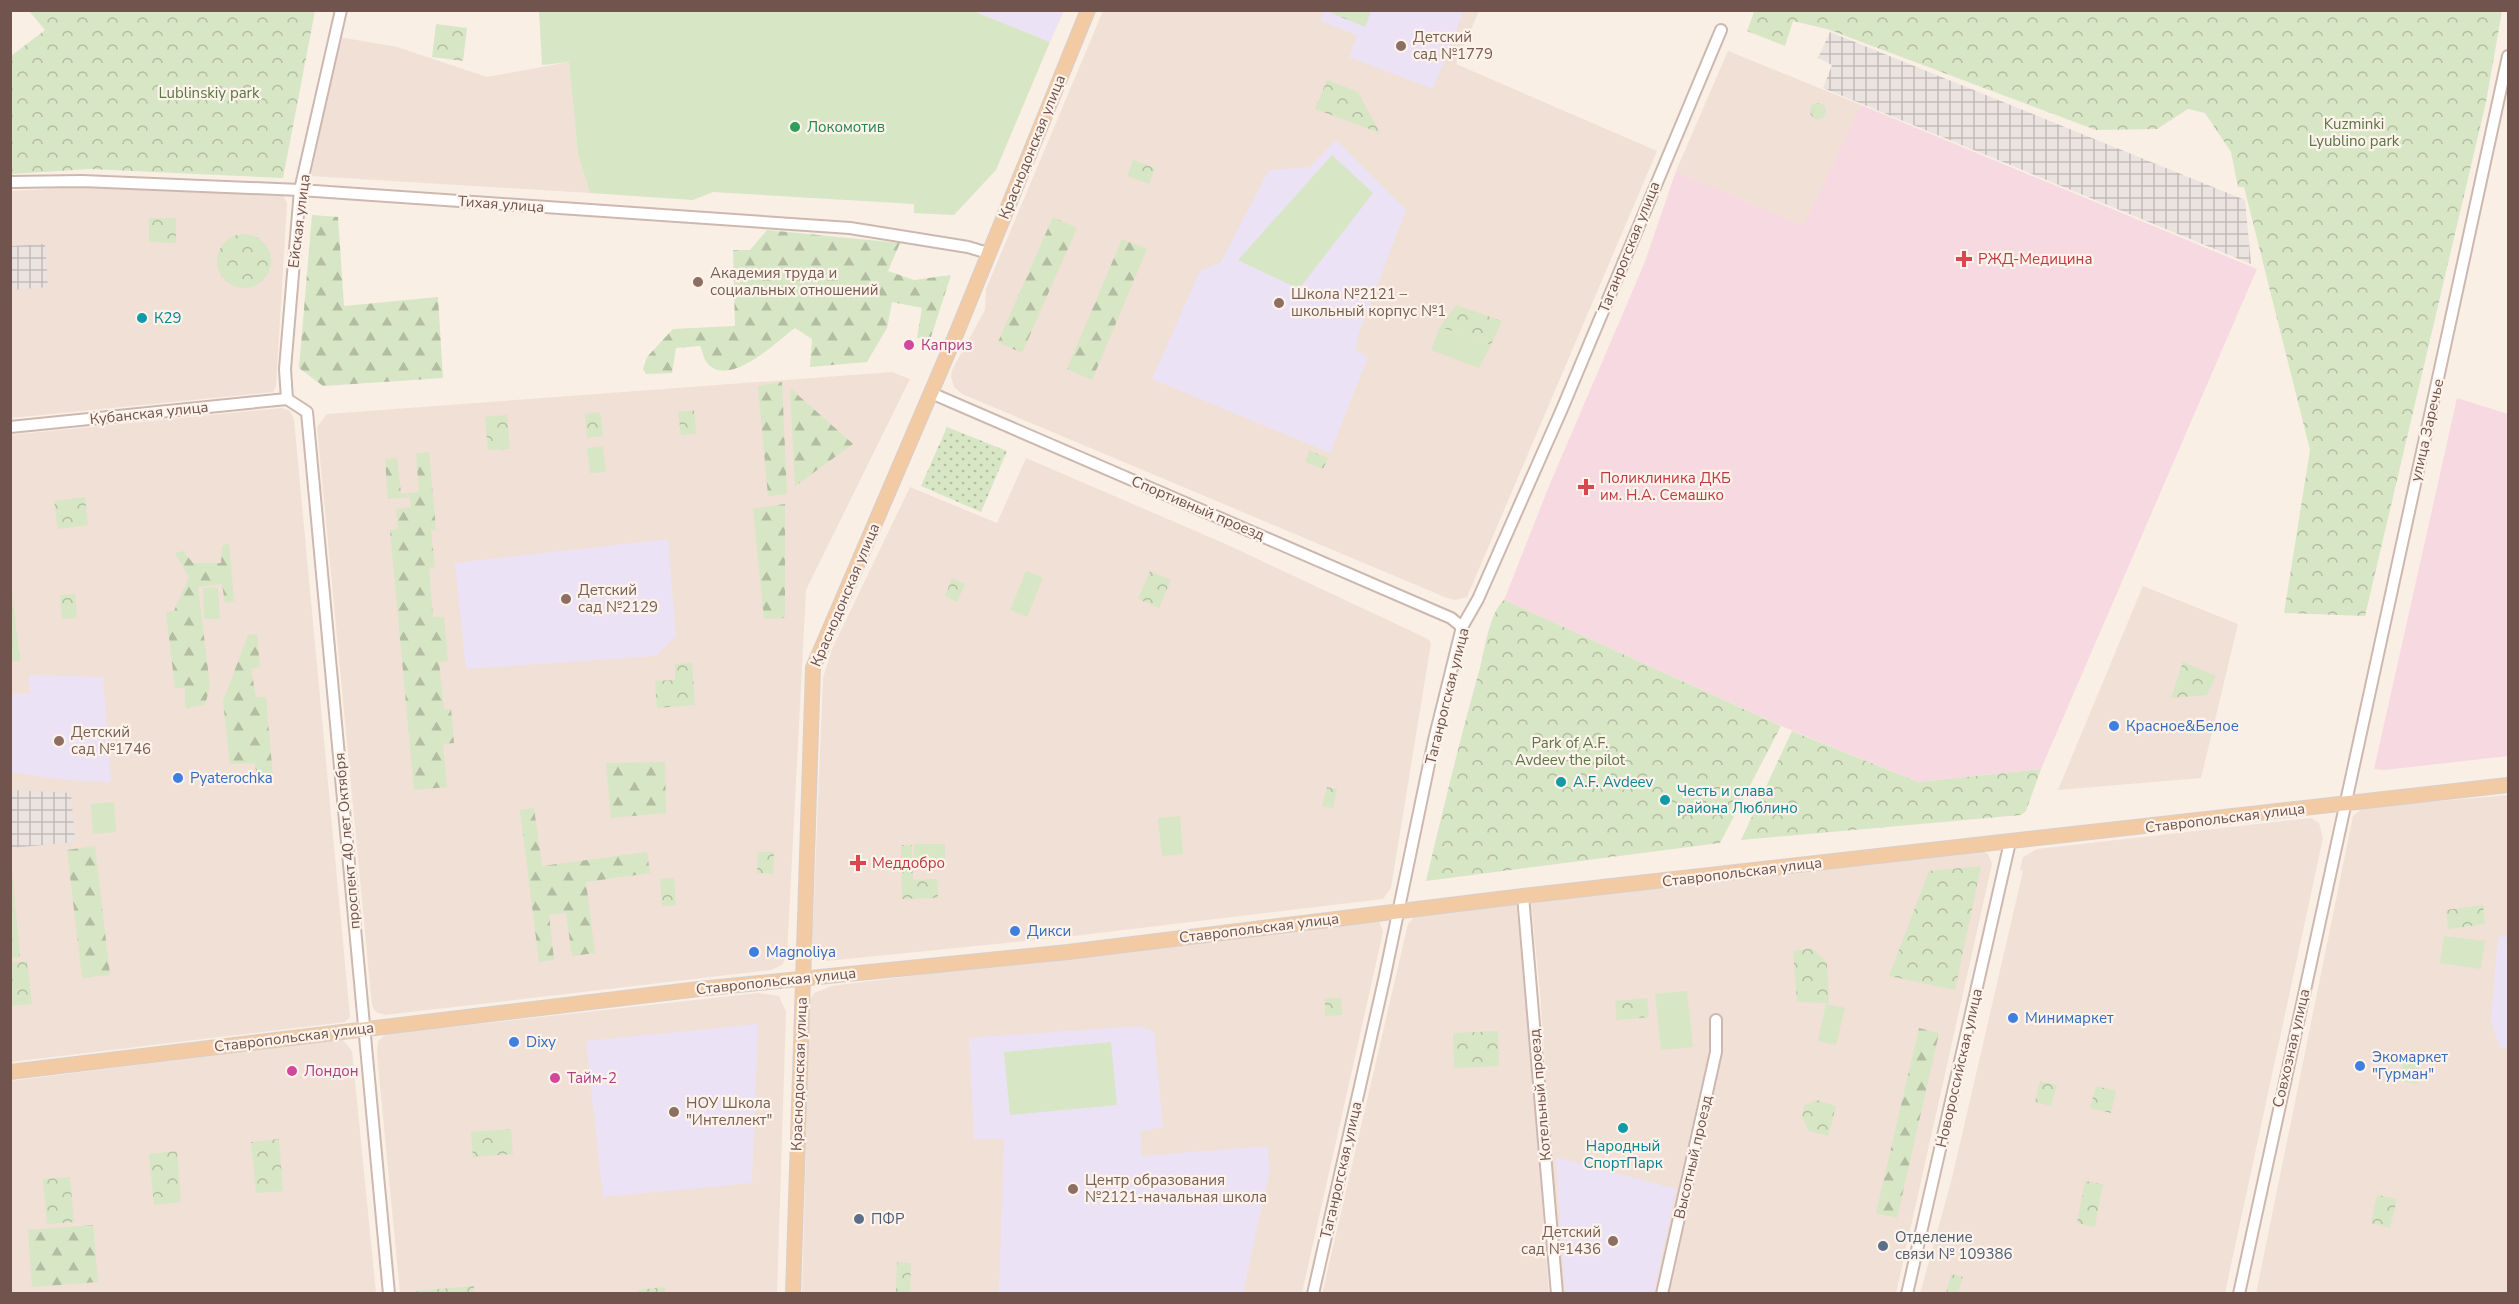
<svg xmlns="http://www.w3.org/2000/svg" width="2519" height="1304" font-family="'Nunito Sans',sans-serif">
<style>
.residential{fill:#f1e0d5}
.industrial{fill:url(#industrial-grid)}
.education{fill:#ece2f6}
.medical{fill:#f7dae1}
.grass{fill:url(#grass-dots)}
.forest{fill:url(#forest-firs)}
.park{fill:url(#park-crowns)}
.garden{fill:#d7e6c5}
.lines{fill:none;stroke-linecap:round;stroke-linejoin:round}
.minor-casing{stroke:#cdb8b0;stroke-width:14}
.major-casing{stroke:#d7cfcd;stroke-width:16}
.minor{stroke:#fff;stroke-width:10}
.major{stroke:#f2caa4;stroke-width:14}
.education-dot{fill:#8d6e63;stroke:#fdf3eb;stroke-width:2}
.leisure-dot{fill:#2e9e5b;stroke:#fdf3eb;stroke-width:2}
.health-dot{fill:#e0444e;stroke:#fdf3eb;stroke-width:2}
.culture-dot{fill:#0f9aa8;stroke:#fdf3eb;stroke-width:2}
.hotel-dot{fill:#d1479c;stroke:#fdf3eb;stroke-width:2}
.shop-dot{fill:#3f7fe0;stroke:#fdf3eb;stroke-width:2}
.service-dot{fill:#5c6f8a;stroke:#fdf3eb;stroke-width:2}
.labels{text-anchor:middle;stroke-width:4.5;stroke-linejoin:round;paint-order:stroke}
.education-label{font-size:15px;fill:#785e54;stroke:#fdf3eb;text-anchor:start}
.park-label{font-size:15px;fill:#5b7546;stroke:#fdf3eb}
.leisure-label{font-size:15px;fill:#27864d;stroke:#fdf3eb;text-anchor:start}
.street-label{font-size:15px;fill:#70544d;stroke:#fdf3eb}
.health-label{font-size:15px;fill:#be3a42;stroke:#fdf3eb;text-anchor:start}
.culture-label{font-size:15px;fill:#0d838f;stroke:#fdf3eb;text-anchor:start}
.hotel-label{font-size:15px;fill:#b23c85;stroke:#fdf3eb;text-anchor:start}
.shop-label{font-size:15px;fill:#366cbe;stroke:#fdf3eb;text-anchor:start}
.service-label{font-size:15px;fill:#4e5e75;stroke:#fdf3eb;text-anchor:start}
</style>
<defs>
<pattern id="industrial-grid" width="8" height="8" patternUnits="userSpaceOnUse" patternTransform="scale(1.5)"><rect width="8" height="8" fill="#eae3df"/><path d="M0 4h8M4 0v8" fill="none" stroke="#c2bbb7"/></pattern>
<pattern id="grass-dots" width="8" height="8" patternUnits="userSpaceOnUse" patternTransform="scale(1.5)"><rect width="8" height="8" fill="#d7e6c5"/><path d="M2 2h.1M6 6h.1" fill="none" stroke="#b3bda2" stroke-width="1.8" stroke-linecap="round"/></pattern>
<pattern id="forest-firs" width="22" height="20" patternUnits="userSpaceOnUse" patternTransform="scale(1.5)"><rect width="22" height="20" fill="#d7e6c5"/><path d="M5 1l3.5 6h-7zM16 11l3.5 6h-7z" fill="#b3bda2"/></pattern>
<pattern id="park-crowns" width="20" height="18" patternUnits="userSpaceOnUse" patternTransform="scale(1.5)"><rect width="20" height="18" fill="#d7e6c5"/><path d="M2 6a3 3 0 1 1 6 0M12 15a3 3 0 1 1 6 0" fill="none" stroke="#b3bda2"/></pattern>
</defs>
<rect width="100%" height="100%" fill="#faefe5"/>
<g class="residential">
<path d="M1103 11H1479L1456 64 1657 151 1467 597 1455 600 1447 598 962 394 954 387 951 377 952 370 985 310 986 289Z"/>
<path d="M339 37 397 47 487 77 569 62 578 155 590 193 311 176Z"/>
<path d="M1728 51 1861 105 1803 227 1676 171Z"/>
<path d="M84 187 284 196 287 204 276 386 273 392 11 418V191Z"/>
<path d="M892 372 910 379 806 590 787 955 782 965 771 970 385 1015 376 1012 372 1006 317 427 327 414Z"/>
<path d="M282 408 290 411 294 420 350 1017 345 1022 11 1062 10 435Z"/>
<path d="M1026 458 1228 545 1428 639 1431 643 1391 888 1383 899 1065 937 827 961 816 959 812 948 823 678 832 649 910 487 997 523Z"/>
<path d="M2143 586 2238 624 2201 778 2058 790Z"/>
<path d="M2508 795V1293L2256 1294 2353 816 2361 809 2369 807Z"/>
<path d="M2311 818 2319 823 2323 838 2225 1293 1920 1294 1952 1178 2023 871 2020 870 2023 857 2037 849Z"/>
<path d="M1981 850 1988 854 1992 864 1896 1293H1668L1722 1051 1712 1047 1656 1293H1561L1540 993 1531 903Z"/>
<path d="M1516 903 1528 1018 1549 1293 1322 1294 1408 924 1415 916Z"/>
<path d="M1372 919 1380 923 1383 932 1302 1293 802 1294 810 1000 814 993 831 986Z"/>
<path d="M758 993 779 996 786 1012 777 1293H400L377 1054 378 1042 382 1037 387 1034Z"/>
<path d="M342 1039 352 1051 376 1293H11L10 1081Z"/>
</g>
<g class="industrial">
<path d="M1830 32 2245 200 2251 264 1823 88 1832 65 1818 58Z"/>
<path d="M45 244 48 287 11 290V246Z"/>
<path d="M10 790 71 793 75 842 11 848Z"/>
</g>
<g class="education">
<path d="M973 11 1064 10V11L1050 42Z"/>
<path d="M1324 11H1464L1433 89 1349 57 1357 35 1320 21Z"/>
<path d="M1336 140 1406 210 1358 335 1356 350 1368 357 1330 453 1152 379 1200 271 1221 262 1269 170 1310 167Z"/>
<path d="M668 539 676 636 656 656 466 669 455 563Z"/>
<path d="M29 675 103 677 111 782 65 780 11 772V694L30 693Z"/>
<path d="M2508 936V1048H2500L2491 1022 2498 937Z"/>
<path d="M758 1024 752 1183 603 1197 586 1041Z"/>
<path d="M1140 1026 1154 1032 1163 1127 1140 1132 1142 1156 1267 1146 1270 1169 1243 1293H999L1004 1139H974L969 1038Z"/>
<path d="M1556 1157 1676 1189 1654 1293H1565Z"/>
</g>
<g class="medical">
<path d="M1861 105 2257 269 2041 769 1918 782 1786 728 1504 600 1549 486 1644 264 1676 171 1803 226Z"/>
<path d="M2457 398 2508 414V756L2385 770 2374 769Z"/>
</g>
<path class="grass" d="M947 427 1007 451 981 512 921 486Z"/>
<g class="forest">
<path d="M312 215 338 217 344 306 438 297 443 378 323 386 299 368Z"/>
<path d="M1053 217 1077 228 1022 353 998 342Z"/>
<path d="M767 230 900 243 888 271 914 280 951 275 931 337 917 338 922 308 892 302 887 328 867 362 810 367 812 339 795 328C776 342 729 389 707 363 704 359 702 350 700 346L676 348 672 373 646 374 643 369 647 357 673 329 735 326 733 250H750Z"/>
<path d="M1122 239 1147 249 1092 380 1067 369Z"/>
<path d="M782 382 787 494 768 496 758 386Z"/>
<path d="M790 388 853 444 795 486Z"/>
<path d="M429 452 436 530H431L435 567 429 568 433 617H444L448 661 439 662 444 709H451L454 743 443 744 447 787 414 790 390 530 398 529 396 509 411 507 410 497 388 499 385 459 397 458 401 494 419 492 416 454Z"/>
<path d="M785 504V618L764 619 753 509Z"/>
<path d="M229 543 234 601 225 603 222 584 198 587 210 686 205 705 185 708V688H175L166 612 174 611 189 577 175 553 183 551 193 563H221L222 546Z"/>
<path d="M11 584 20 661H10Z"/>
<path d="M257 634 260 667 251 669 256 697H266L273 778 257 780 255 763 230 764 223 701 248 635Z"/>
<path d="M665 762 666 813 611 818 606 763Z"/>
<path d="M534 808 542 866 647 852 650 873 586 882 595 953 572 956 566 913 549 915 554 960 539 962 520 810Z"/>
<path d="M95 846 110 975 82 978 67 850Z"/>
<path d="M11 859 20 957 11 958H10Z"/>
<path d="M1919 1028 1939 1033 1897 1218 1876 1213Z"/>
<path d="M93 1225 98 1282 32 1287 28 1230Z"/>
</g>
<g class="park">
<path d="M1750 10 2502 11 2486 102 2365 616 2284 613 2310 450 2244 187H2238L2231 152 2205 113 2188 109 2157 129 2096 130 1827 29 1793 21 1785 46 1747 31 1754 12Z"/>
<path d="M29 11H315L283 178 90 169 11 174V56L45 30Z"/>
<path d="M1332 11V10L1371 11 1365 27 1331 13Z"/>
<path d="M436 24 467 28 463 61 432 57Z"/>
<path d="M1327 80 1358 92 1380 133 1315 109Z"/>
<circle cx="1818" cy="111" r="8"/>
<path d="M1133 160 1155 168 1149 184 1127 176Z"/>
<path d="M149 218H176V243L149 242Z"/>
<circle cx="244" cy="261" r="27"/>
<path d="M1456 305 1502 321 1491 345 1440 327Z"/>
<path d="M694 410 696 434 681 435 678 412Z"/>
<path d="M600 412 603 436 587 438 585 414Z"/>
<path d="M507 415 510 449 488 450 485 417Z"/>
<path d="M1310 451 1328 458 1323 469 1305 462Z"/>
<path d="M85 497 88 525 58 529 54 501Z"/>
<path d="M1150 571 1171 580 1159 608 1138 599Z"/>
<path d="M952 578 965 584 957 602 945 596Z"/>
<path d="M75 594 77 618 62 619 60 595Z"/>
<path d="M1504 600 1781 726 1720 843 1426 881C1443 810 1460 738 1480 668 1485 648 1489 614 1504 600Z"/>
<path d="M2183 662 2216 676 2207 695 2171 698Z"/>
<path d="M692 663 695 705 657 708 655 681 675 680V664Z"/>
<path d="M1792 731 1918 782 2041 769 2026 811 2021 815 1741 840Z"/>
<path d="M1327 787 1337 789 1333 808 1322 806Z"/>
<path d="M901 845H912L913 880 937 879 938 898 902 899Z"/>
<path d="M758 852H774L773 874 757 873Z"/>
<path d="M1981 866 1955 990 1889 976 1929 871Z"/>
<path d="M674 878 676 905 662 906 660 879Z"/>
<path d="M2483 905 2485 924 2448 929 2446 910Z"/>
<path d="M1812 948 1827 963 1829 1003 1797 1002 1793 951Z"/>
<path d="M27 961 32 1004 11 1006V962Z"/>
<path d="M1325 998H1341L1342 1015 1325 1016Z"/>
<path d="M1647 998 1649 1017 1617 1020 1615 1001Z"/>
<path d="M1498 1031 1499 1066 1454 1068 1453 1033Z"/>
<path d="M2404 1058 2421 1061 2417 1084 2399 1080Z"/>
<path d="M2040 1081 2057 1085 2051 1106 2035 1102Z"/>
<path d="M2096 1086 2116 1091 2111 1113 2090 1108Z"/>
<path d="M1817 1100 1836 1106 1828 1136 1809 1131 1802 1117 1804 1106Z"/>
<path d="M511 1129 513 1154 473 1157 471 1132Z"/>
<path d="M279 1139 283 1191 256 1193 251 1142Z"/>
<path d="M177 1151 181 1202 154 1205 149 1154Z"/>
<path d="M70 1177 74 1222 47 1224 43 1179Z"/>
<path d="M2085 1181 2103 1184 2095 1227 2077 1223Z"/>
<path d="M2377 1195 2397 1199 2390 1228 2371 1223Z"/>
<path d="M897 1262 911 1263 910 1293H896Z"/>
<path d="M1951 1274 1963 1277 1958 1293H1946Z"/>
<path d="M474 1286V1293H416V1291Z"/>
<path d="M665 1287V1293H638V1290Z"/>
</g>
<g class="garden">
<path d="M539 11H973L1050 42 996 170 954 215 914 213V204L713 192 693 200 590 193 578 155 569 62 542 65Z"/>
<path d="M1332 155 1373 193 1299 289 1238 260Z"/>
<path d="M1440 327 1491 345 1479 368 1431 350Z"/>
<path d="M603 446 606 472 590 473 587 448Z"/>
<path d="M1026 571 1043 578 1027 617 1010 610Z"/>
<path d="M203 588H218L220 619H204Z"/>
<path d="M114 802 116 832 93 834 91 804Z"/>
<path d="M1180 816 1183 854 1162 856 1158 818Z"/>
<path d="M914 844H945V864L914 865Z"/>
<path d="M2444 936 2485 941 2481 969 2440 963Z"/>
<path d="M1687 991 1693 1047 1661 1050 1655 994Z"/>
<path d="M1826 1004 1845 1008 1836 1045 1818 1041Z"/>
<path d="M1111 1042 1117 1105 1010 1115 1004 1052Z"/>
</g>
<g class="lines">
<g class="minor-casing">
<g id="minor">
<path d="M10 182 82 181 300 190 850 228 968 247 988 253"/>
<path d="M931 393 1400 596 1451 618 1462 627"/>
<path d="M287 399 307 412 389 1294"/>
<path d="M287 399 285 369 300 190 341 10"/>
<path d="M10 427 287 399"/>
<path d="M1523 896 1557 1294"/>
<path d="M1313 1294 1384 980 1434 740 1462 627 1478 599 1562 409 1721 30"/>
<path d="M1662 1294 1716 1052V1020"/>
<path d="M1907 1294 2010 842"/>
<path d="M2239 1294 2508 56"/>
</g>
</g>
<g class="major-casing">
<g id="major">
<path d="M10 1072 699 989 1068 952 1523 896 2508 785"/>
<path d="M793 1294 813 668 957 332 1088 10"/>
</g>
</g>
<use href="#minor" class="minor"/>
<use href="#major" class="major"/>
</g>
<g class="education-dot">
<circle cx="1401" cy="46" r="6"/>
<circle cx="698" cy="282" r="6"/>
<circle cx="1279" cy="303" r="6"/>
<circle cx="566" cy="599" r="6"/>
<circle cx="59" cy="741" r="6"/>
<circle cx="674" cy="1112" r="6"/>
<circle cx="1073" cy="1189" r="6"/>
<circle cx="1613" cy="1241" r="6"/>
</g>
<circle class="leisure-dot" cx="795" cy="127" r="6"/>
<g class="health-dot">
<path d="M1961 250h6v6h6v6h-6v6h-6v-6h-6v-6h6z"/>
<path d="M1583 478h6v6h6v6h-6v6h-6v-6h-6v-6h6z"/>
<path d="M855 854h6v6h6v6h-6v6h-6v-6h-6v-6h6z"/>
</g>
<g class="culture-dot">
<circle cx="142" cy="318" r="6"/>
<circle cx="1561" cy="782" r="6"/>
<circle cx="1665" cy="800" r="6"/>
<circle cx="1623" cy="1128" r="6"/>
</g>
<g class="hotel-dot">
<circle cx="909" cy="345" r="6"/>
<circle cx="292" cy="1071" r="6"/>
<circle cx="555" cy="1078" r="6"/>
</g>
<g class="shop-dot">
<circle cx="2114" cy="726" r="6"/>
<circle cx="178" cy="778" r="6"/>
<circle cx="1015" cy="931" r="6"/>
<circle cx="754" cy="952" r="6"/>
<circle cx="2013" cy="1018" r="6"/>
<circle cx="514" cy="1042" r="6"/>
<circle cx="2360" cy="1066" r="6"/>
</g>
<g class="service-dot">
<circle cx="859" cy="1219" r="6"/>
<circle cx="1883" cy="1246" r="6"/>
</g>
<g class="labels">
<g class="education-label">
<text x="1413" y="42">Детский<tspan x="1413" dy="17">сад №1779</tspan></text>
<text x="710" y="278">Академия труда и<tspan x="710" dy="17">социальных отношений</tspan></text>
<text x="1291" y="299">Школа №2121 –<tspan x="1291" dy="17">школьный корпус №1</tspan></text>
<text x="578" y="595">Детский<tspan x="578" dy="17">сад №2129</tspan></text>
<text x="71" y="737">Детский<tspan x="71" dy="17">сад №1746</tspan></text>
<text x="686" y="1108">НОУ Школа<tspan x="686" dy="17">"Интеллект"</tspan></text>
<text x="1085" y="1185">Центр образования<tspan x="1085" dy="17">№2121-начальная школа</tspan></text>
<text x="1601" y="1237" text-anchor="end">Детский<tspan x="1601" dy="17">сад №1436</tspan></text>
</g>
<g class="park-label">
<text x="209" y="98">Lublinskiy park</text>
<text x="2354" y="129">Kuzminki<tspan x="2354" dy="17">Lyublino park</tspan></text>
<text x="1570" y="748">Park of A.F.<tspan x="1570" dy="17">Avdeev the pilot</tspan></text>
</g>
<g class="leisure-label">
<text x="807" y="132">Локомотив</text>
</g>
<g class="street-label">
<text transform="translate(1032 147) rotate(-68)" y="5">Краснодонская улица</text>
<text transform="translate(501 204) rotate(4)" y="5">Тихая улица</text>
<text transform="translate(299 221) rotate(-83)" y="5">Ейская улица</text>
<text transform="translate(1629 247) rotate(-68)" y="5">Таганрогская улица</text>
<text transform="translate(149 413) rotate(-6)" y="5">Кубанская улица</text>
<text transform="translate(2427 430) rotate(-77)" y="5">улица Заречье</text>
<text transform="translate(1198 508) rotate(23)" y="5">Спортивный проезд</text>
<text transform="translate(845 595) rotate(-67)" y="5">Краснодонская улица</text>
<text transform="translate(1447 696) rotate(-76)" y="5">Таганрогская улица</text>
<text transform="translate(2225 818) rotate(-7)" y="5">Ставропольская улица</text>
<text transform="translate(347 841) rotate(-95)" y="5">проспект 40 лет Октября</text>
<text transform="translate(1742 872) rotate(-7)" y="5">Ставропольская улица</text>
<text transform="translate(1259 928) rotate(-7)" y="5">Ставропольская улица</text>
<text transform="translate(776 981) rotate(-6)" y="5">Ставропольская улица</text>
<text transform="translate(294 1037) rotate(-7)" y="5">Ставропольская улица</text>
<text transform="translate(2291 1048) rotate(-77)" y="5">Совхозная улица</text>
<text transform="translate(1959 1068) rotate(-77)" y="5">Новороссийская улица</text>
<text transform="translate(799 1074) rotate(-88)" y="5">Краснодонская улица</text>
<text transform="translate(1540 1095) rotate(-95)" y="5">Котельный проезд</text>
<text transform="translate(1693 1157) rotate(-77)" y="5">Высотный проезд</text>
<text transform="translate(1341 1170) rotate(-77)" y="5">Таганрогская улица</text>
</g>
<g class="health-label">
<text x="1978" y="264">РЖД-Медицина</text>
<text x="1600" y="483">Поликлиника ДКБ<tspan x="1600" dy="17">им. Н.А. Семашко</tspan></text>
<text x="872" y="868">Меддобро</text>
</g>
<g class="culture-label">
<text x="154" y="323">К29</text>
<text x="1573" y="787">A.F. Avdeev</text>
<text x="1677" y="796">Честь и слава<tspan x="1677" dy="17">района Люблино</tspan></text>
<text x="1623" y="1151" text-anchor="middle">Народный<tspan x="1623" dy="17">СпортПарк</tspan></text>
</g>
<g class="hotel-label">
<text x="921" y="350">Каприз</text>
<text x="304" y="1076">Лондон</text>
<text x="567" y="1083">Тайм-2</text>
</g>
<g class="shop-label">
<text x="2126" y="731">Красное&amp;Белое</text>
<text x="190" y="783">Pyaterochka</text>
<text x="1027" y="936">Дикси</text>
<text x="766" y="957">Magnoliya</text>
<text x="2025" y="1023">Минимаркет</text>
<text x="526" y="1047">Dixy</text>
<text x="2372" y="1062">Экомаркет<tspan x="2372" dy="17">"Гурман"</tspan></text>
</g>
<g class="service-label">
<text x="871" y="1224">ПФР</text>
<text x="1895" y="1242">Отделение<tspan x="1895" dy="17">связи № 109386</tspan></text>
</g>
</g>
<rect width="2519" height="1304" fill="none" stroke="#70544d" stroke-width="24"/>
</svg>
